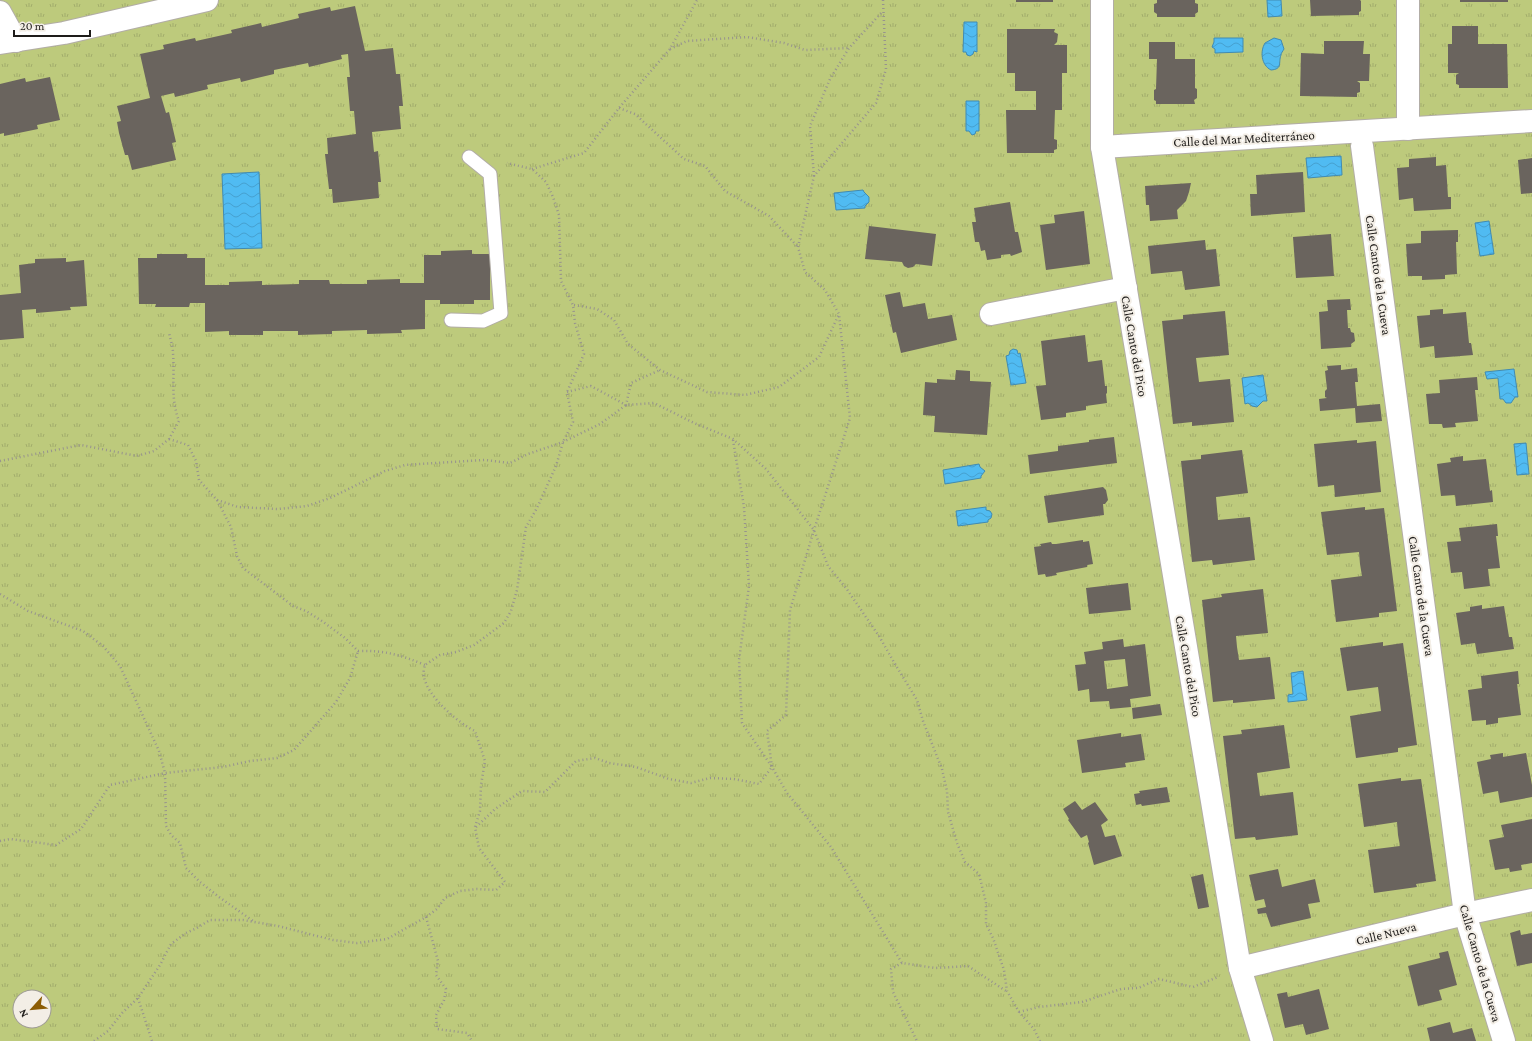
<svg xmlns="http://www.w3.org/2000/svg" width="1532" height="1041" font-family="'Crimson Pro',serif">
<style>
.park{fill:url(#park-tufts);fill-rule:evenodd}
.water{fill:url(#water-waves);stroke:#418bb1}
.building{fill:#6a645e;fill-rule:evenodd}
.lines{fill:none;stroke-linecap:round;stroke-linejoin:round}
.lane-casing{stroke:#b2ada6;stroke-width:15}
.street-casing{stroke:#b2ada6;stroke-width:24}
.path{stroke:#97938e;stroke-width:2.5;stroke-dasharray:1 3;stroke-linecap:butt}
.lane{stroke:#fff;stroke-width:13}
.street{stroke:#fff;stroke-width:22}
.labels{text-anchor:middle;stroke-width:4;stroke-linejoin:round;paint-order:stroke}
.street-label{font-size:13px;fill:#1e1c1a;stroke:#f3eee6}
</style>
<defs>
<pattern id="park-tufts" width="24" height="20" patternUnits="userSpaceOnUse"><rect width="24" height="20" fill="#bdca7c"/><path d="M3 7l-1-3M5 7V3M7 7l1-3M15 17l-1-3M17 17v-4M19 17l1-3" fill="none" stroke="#a2ad6b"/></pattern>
<pattern id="water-waves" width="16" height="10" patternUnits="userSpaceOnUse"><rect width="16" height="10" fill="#50bbf2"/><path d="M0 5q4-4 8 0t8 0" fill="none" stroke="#45a0cf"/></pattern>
</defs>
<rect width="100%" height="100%" fill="#f3eee6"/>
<path class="park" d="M0 0H1532V1041H0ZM20 997H44V1021H20Z"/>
<g class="water">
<path d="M1267 0H1281L1282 16 1268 17Z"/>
<path d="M964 22H977V52L974 51 973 54 970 56 967 55 966 52H963Z"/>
<path d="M1214 38H1243V52L1215 53V49L1212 47 1214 42Z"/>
<path d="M1274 38 1281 40 1284 49C1283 51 1281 53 1281 55 1278 63 1283 69 1271 70 1261 65 1260 51 1265 43Z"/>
<path d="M966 101H979V131H976L975 134 972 135 969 131H966Z"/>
<path d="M1341 156 1342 175 1308 178 1306 158Z"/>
<path d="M259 172 262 248 225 249 222 174Z"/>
<path d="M863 190 864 192 869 197V202L865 206V208L836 210 834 193Z"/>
<path d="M1489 221 1494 254 1480 256 1475 223Z"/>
<path d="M1013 349 1017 350 1018 354 1020 353 1026 383 1011 385 1006 356 1009 355 1010 351Z"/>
<path d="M1514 369 1518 397H1515L1511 403H1506L1503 399H1500L1498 378 1487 379 1485 372Z"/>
<path d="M1263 375 1267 401H1263L1257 407 1252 406 1248 403 1245 404 1242 378Z"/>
<path d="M1526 443 1529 474 1517 475 1514 444Z"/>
<path d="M979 464 980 467 985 471 981 476V478L945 484 943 470Z"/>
<path d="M986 507V510L990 511 992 514 991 518 988 520V522L958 526 956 511Z"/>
<path d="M1303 671 1307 700 1288 702V695L1293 694 1291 673Z"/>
</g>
<g class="building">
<rect x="1016" y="0" width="37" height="2"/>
<path d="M1157 0H1195V3L1198 4V12L1195 14V17H1157V14L1154 12V4L1157 3Z"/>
<path d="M1310 0H1360L1361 1V11L1359 12V15L1311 16Z"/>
<rect x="1460" y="0" width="48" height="2"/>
<path d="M355 6 365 51 393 48 396 74H400L403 106H399L401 129 372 132 374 152 378 151 381 182H378L379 198 333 203 332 189H329L325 154H328L327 138 356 134 354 111H350L347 77H350L348 54 341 55 342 59 309 67 308 63 274 70V74L241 82 240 78 207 85 208 89 175 97 174 93 161 96 166 113 169 112 176 142 172 143 176 160 132 170 128 155H125L119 133 117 122 121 121 117 106 150 98 140 54 164 49 163 45 195 38 196 41 232 33 231 30 261 23 262 27 299 18 298 14 330 7 331 11Z"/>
<path d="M1452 26H1478V44H1507L1508 88H1459V85L1456 84V75L1459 73H1448V44H1452Z"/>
<path d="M1007 29H1055L1054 32 1058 34 1057 42 1054 45H1067V73H1062V110H1055L1054 139 1057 140V149L1054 150V153H1007L1006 110H1036V91H1015V73H1007Z"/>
<path d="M1324 41H1364L1363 54H1370L1369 81H1357L1360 83V92L1357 93V97L1300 96 1301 53 1324 54Z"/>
<path d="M1149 42H1175V59H1195V88L1197 89V98L1194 100 1195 104H1156V101L1154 100V90L1156 89 1157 59H1149Z"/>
<path d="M50 77 60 120 37 125 38 129 4 136V133L0 134V84L25 78 26 82Z"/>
<path d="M1436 157V166L1446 165 1448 197H1451V209L1414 211 1413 198 1399 200 1397 168 1409 167V159Z"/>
<path d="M1532 158V193L1521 194 1518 160Z"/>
<path d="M1303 172 1305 212 1251 216 1250 194H1257L1256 175Z"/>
<path d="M1191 183 1189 192 1186 201 1177 210 1178 219 1150 221 1149 205H1146L1145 186Z"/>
<path d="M1010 202 1015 232H1018L1022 252 1011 256 1010 254 1001 255V258L987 260 985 250 981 251 979 242H975L972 222H976L974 208Z"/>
<path d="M1084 211 1090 264 1046 270 1040 225 1055 223 1054 215Z"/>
<path d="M869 226 936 234 932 266 916 264 913 267 908 268 904 266 902 262 865 259Z"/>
<path d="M1458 230V242H1456L1457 274 1445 275V279L1422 280V276H1408L1406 244 1421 243V231Z"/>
<path d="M1331 234 1334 276 1296 278 1293 237Z"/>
<path d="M1205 240 1206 250 1216 249 1220 286 1185 290 1182 271 1151 274 1148 246Z"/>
<path d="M472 250V254H490V300H474V304H440V300H425V329L401 330 402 333 367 334V330L332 331V334L298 335V331H263V335H229V331L205 332V303H190L189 307H155L156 304H139L138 258H157V254H187V258H205V285H229V282L262 281V285L299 284V280H329L330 284H367V280L400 279V283H424V255H441V251Z"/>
<path d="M66 258V262L84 260 87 306 70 307 71 310 36 313V309L22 310 24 338 0 340V295L21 293 19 265 35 263V259Z"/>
<path d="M900 292 903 307 925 303 928 319 952 315 957 340 901 353 896 332 893 333 885 295Z"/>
<path d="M1350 299 1351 310H1347L1348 328H1350L1351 332 1354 333 1355 341 1351 344V347L1321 349 1319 312 1328 311 1327 300Z"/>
<path d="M1443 309V314L1466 312 1469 343H1471L1473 355 1435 358 1434 346 1420 348 1417 316 1430 315V310Z"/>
<path d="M1225 311 1229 355 1196 358 1199 382 1230 379 1234 422 1192 426V422L1173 424 1162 321 1183 319V315Z"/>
<path d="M1085 335 1088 362 1102 360 1105 386H1107V393L1106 394 1107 403 1086 406V410L1066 413V417L1041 420 1036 386 1046 385 1041 341Z"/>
<path d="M1341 365V370L1357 368 1358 382H1355L1357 406 1380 404 1382 421 1356 423 1355 408 1320 411 1319 399 1327 398 1325 397V391L1327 389 1325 371 1328 370 1327 366Z"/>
<path d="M956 370 970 371V381L991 382 987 435 934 432 935 416 923 415 925 382 937 383V379L955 380Z"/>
<path d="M1477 377 1478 390H1475L1478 421 1455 423 1456 427 1443 428 1442 424H1429L1426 394 1440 393 1439 380Z"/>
<path d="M1114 437 1117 463 1030 474 1028 455 1058 451V446L1089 442V440Z"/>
<path d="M1357 440V443L1376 441 1381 492 1335 497 1334 485 1318 487 1314 444Z"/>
<path d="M1242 450 1248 493 1216 497 1218 520 1250 517 1255 560 1213 565 1212 560 1192 562 1181 461 1201 459V455Z"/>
<path d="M1463 456V461L1486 459 1490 491 1492 490 1493 502 1456 506 1455 495 1441 496 1437 464 1451 462 1450 458Z"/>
<path d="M1103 487 1106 490 1108 500 1105 504H1103L1104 515 1048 523 1044 496Z"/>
<path d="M1365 507V510L1384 508 1397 611 1379 613V617L1336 622 1331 580 1362 576 1360 564 1359 552 1327 555 1321 512Z"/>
<path d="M1497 524 1498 536H1496L1500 568 1488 569 1490 586 1464 589 1462 572 1451 573 1447 542 1461 541 1459 528Z"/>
<path d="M1083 540V542L1089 541 1093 564 1087 565V567L1056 573 1057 575 1046 577 1045 574 1038 575 1034 547 1041 546 1040 544 1051 542 1052 544H1056Z"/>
<path d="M1128 583 1131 610 1089 614 1086 588Z"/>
<path d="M1263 589 1268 633 1236 636 1237 647 1239 660 1270 657 1275 699 1233 703V700L1213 702 1202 600 1222 597 1221 594Z"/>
<path d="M1482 605V609L1504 606 1509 637H1512L1514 649 1477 654 1475 643 1461 645 1456 613 1470 611V607Z"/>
<path d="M1123 639 1124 647 1145 644 1151 696 1130 699 1131 707 1110 709 1109 701 1090 702 1089 689 1078 691 1075 665 1086 664 1084 652 1103 649 1102 642ZM1125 659 1128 686 1107 689 1104 661Z"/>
<path d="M1383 642V646L1403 643 1417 745 1398 748V752L1356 758 1350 716 1381 711 1378 687 1347 691 1340 648Z"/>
<path d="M1518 671 1519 684H1517L1521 715 1498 718V723L1486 725V720L1472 721 1468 690 1482 688 1481 676Z"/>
<path d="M1160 704 1162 715 1133 719 1132 708Z"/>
<path d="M1284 725 1290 768 1257 773 1260 796 1293 792 1298 835 1256 840 1255 837 1235 839 1223 736 1242 734 1241 730Z"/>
<path d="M1121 733V737L1141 734 1145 760 1125 763 1126 767 1082 773 1077 740Z"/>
<path d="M1503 753V757L1526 753 1532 785V797L1500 803 1498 791 1483 794 1477 762 1491 759 1490 755Z"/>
<path d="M1401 778V781L1421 779 1436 881 1416 884 1417 887 1374 893 1368 850 1400 846 1398 835 1397 822 1364 827 1358 784Z"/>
<path d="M1167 787 1170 802 1142 806 1141 804 1136 805 1134 794 1140 793 1139 791Z"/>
<path d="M1075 801 1082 810 1095 802 1108 820 1101 825 1105 837 1115 835 1122 856 1094 865 1088 843 1089 842 1087 835 1081 838 1068 820 1069 819 1063 809Z"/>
<path d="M1532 819V863L1521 865 1522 870 1510 872 1509 868 1495 870 1489 840 1504 837 1501 825Z"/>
<path d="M1278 869 1282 887 1315 879 1320 902 1308 904 1311 918 1271 927 1266 913 1258 914 1257 909 1266 907 1264 899 1255 901 1249 875Z"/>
<path d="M1203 874 1209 907 1198 909 1191 877Z"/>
<path d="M1520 930 1521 935 1532 933V963L1517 966 1510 933Z"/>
<path d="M1448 951 1457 985 1439 990 1442 1000 1418 1006 1408 966 1440 958 1439 953Z"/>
<path d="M1319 989 1329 1029 1306 1035 1303 1024 1285 1028 1277 994 1287 992 1288 997Z"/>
<path d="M1450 1022 1453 1033 1472 1028 1476 1041H1430L1427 1028Z"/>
</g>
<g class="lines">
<g class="lane-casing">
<path id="lane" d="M451 320 483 321 501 313 490 174 469 157"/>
</g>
<g class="street-casing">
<g id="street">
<path d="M1102 0V147L1532 121"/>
<path d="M0 12 16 41"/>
<path d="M0 43 64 33 207 0"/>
<path d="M1408 129V0"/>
<path d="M1362 146 1465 914 1504 1041"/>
<path d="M1102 147 1240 968 1262 1041"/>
<path d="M991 314 1126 288"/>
<path d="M1240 968 1465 914 1532 900"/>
</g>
</g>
<g class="path">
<path d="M883 0 886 69 876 103 814 176 798 247 805 272 825 290 839 314 850 418 814 530 790 610 786 715 767 731 772 767 787 793 831 847 902 963 935 968 968 966 1006 991"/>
<path d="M670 49 687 41 747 37 784 43 805 50 849 48"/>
<path d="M619 108 635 114 684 159 705 166 725 191 769 216 798 247"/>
<path d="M532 169 584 153 619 108 670 49 697 0"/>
<path d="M814 176 810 126 830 79 849 48 883 11"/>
<path d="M574 305 597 309 614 320 628 344 660 370 707 392 745 395 779 387 819 357 839 314"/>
<path d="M567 392 591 386 626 405 631 383 660 370"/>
<path d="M169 439 188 445 196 461 199 480 217 500 238 507 278 509 307 506 330 498 385 471 405 465 485 460 510 463 528 454 563 442 600 424 626 405 654 403 694 423 733 439 766 469 814 530 828 566 846 588 879 636 895 664 917 700 923 721 942 769 947 791 948 812 957 843 965 862 979 874 986 903V924L993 938 1004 970 1007 991 1019 1012 1034 1029 1040 1041"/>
<path d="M0 461 81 445 137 456 154 451 169 439 179 421C170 397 175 378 173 353 173 346 170 339 169 332"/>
<path d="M217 500 231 527 237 556 243 568 293 606 306 611 322 621 345 638 358 651C384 650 401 655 425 665"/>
<path d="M0 594 28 611 83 631 103 646 120 666 159 751 165 773 166 826 171 835 180 843 186 868 200 882 219 897 253 921"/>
<path d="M476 827 495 809 522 791 545 792 576 761 595 758 609 763 636 767 669 779 691 783 710 778 734 779 759 784 772 767 742 723 739 660 749 586 744 507 733 440"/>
<path d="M0 841 10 839 56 845 81 829 110 785 165 773 223 767 250 761 277 758 294 750 336 702 350 678 358 651"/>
<path d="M426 917 438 961 436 975 446 989 444 1000 436 1015 437 1029 467 1033 472 1041"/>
<path d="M902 963 891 969 893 992 917 1041"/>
<path d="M138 998 152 1041"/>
<path d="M1019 1012 1039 1007 1082 1002 1121 989 1138 988 1159 979 1193 987 1218 977"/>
<path d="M94 1041 108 1031 122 1013 138 998 160 965 171 944 186 933 197 928 210 920H243L278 926 333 940 357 943 387 939 426 917 437 909 445 898 460 891 477 889 496 890 505 882 479 848 475 827 480 811 481 785 485 761 475 731C458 723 428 697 424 677 423 674 424 668 425 665L440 655 456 652 474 645 504 623 511 611 517 590 526 527 537 508 556 466 563 442 573 422 567 392 584 354 575 323 573 305 561 281 559 215 553 197 546 182 532 169 507 163"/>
</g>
<use href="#lane" class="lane"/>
<use href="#street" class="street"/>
</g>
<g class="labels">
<g class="street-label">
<text transform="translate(1244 138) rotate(-3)" y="5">Calle del Mar Mediterráneo</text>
<text transform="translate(1379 275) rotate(82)" y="5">Calle Canto de la Cueva</text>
<text transform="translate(1135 346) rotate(80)" y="5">Calle Canto del Pico</text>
<text transform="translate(1422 596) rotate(82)" y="5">Calle Canto de la Cueva</text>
<text transform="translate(1189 666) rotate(80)" y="5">Calle Canto del Pico</text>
<text transform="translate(1386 933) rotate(-14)" y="5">Calle Nueva</text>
<text transform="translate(1481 963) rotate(74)" y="5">Calle Canto de la Cueva</text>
</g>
</g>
<g transform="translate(32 1009) rotate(243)"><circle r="19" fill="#f3eee6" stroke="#9e9a94"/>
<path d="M0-3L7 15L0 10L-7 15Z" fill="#8c5c04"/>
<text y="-6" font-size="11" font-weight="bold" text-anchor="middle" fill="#1e1c1a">N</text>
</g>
<path d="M14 30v6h76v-6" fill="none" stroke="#1e1c1a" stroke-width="2"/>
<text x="20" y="30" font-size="12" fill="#1e1c1a" stroke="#f3eee6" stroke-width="3" paint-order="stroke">20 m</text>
</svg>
